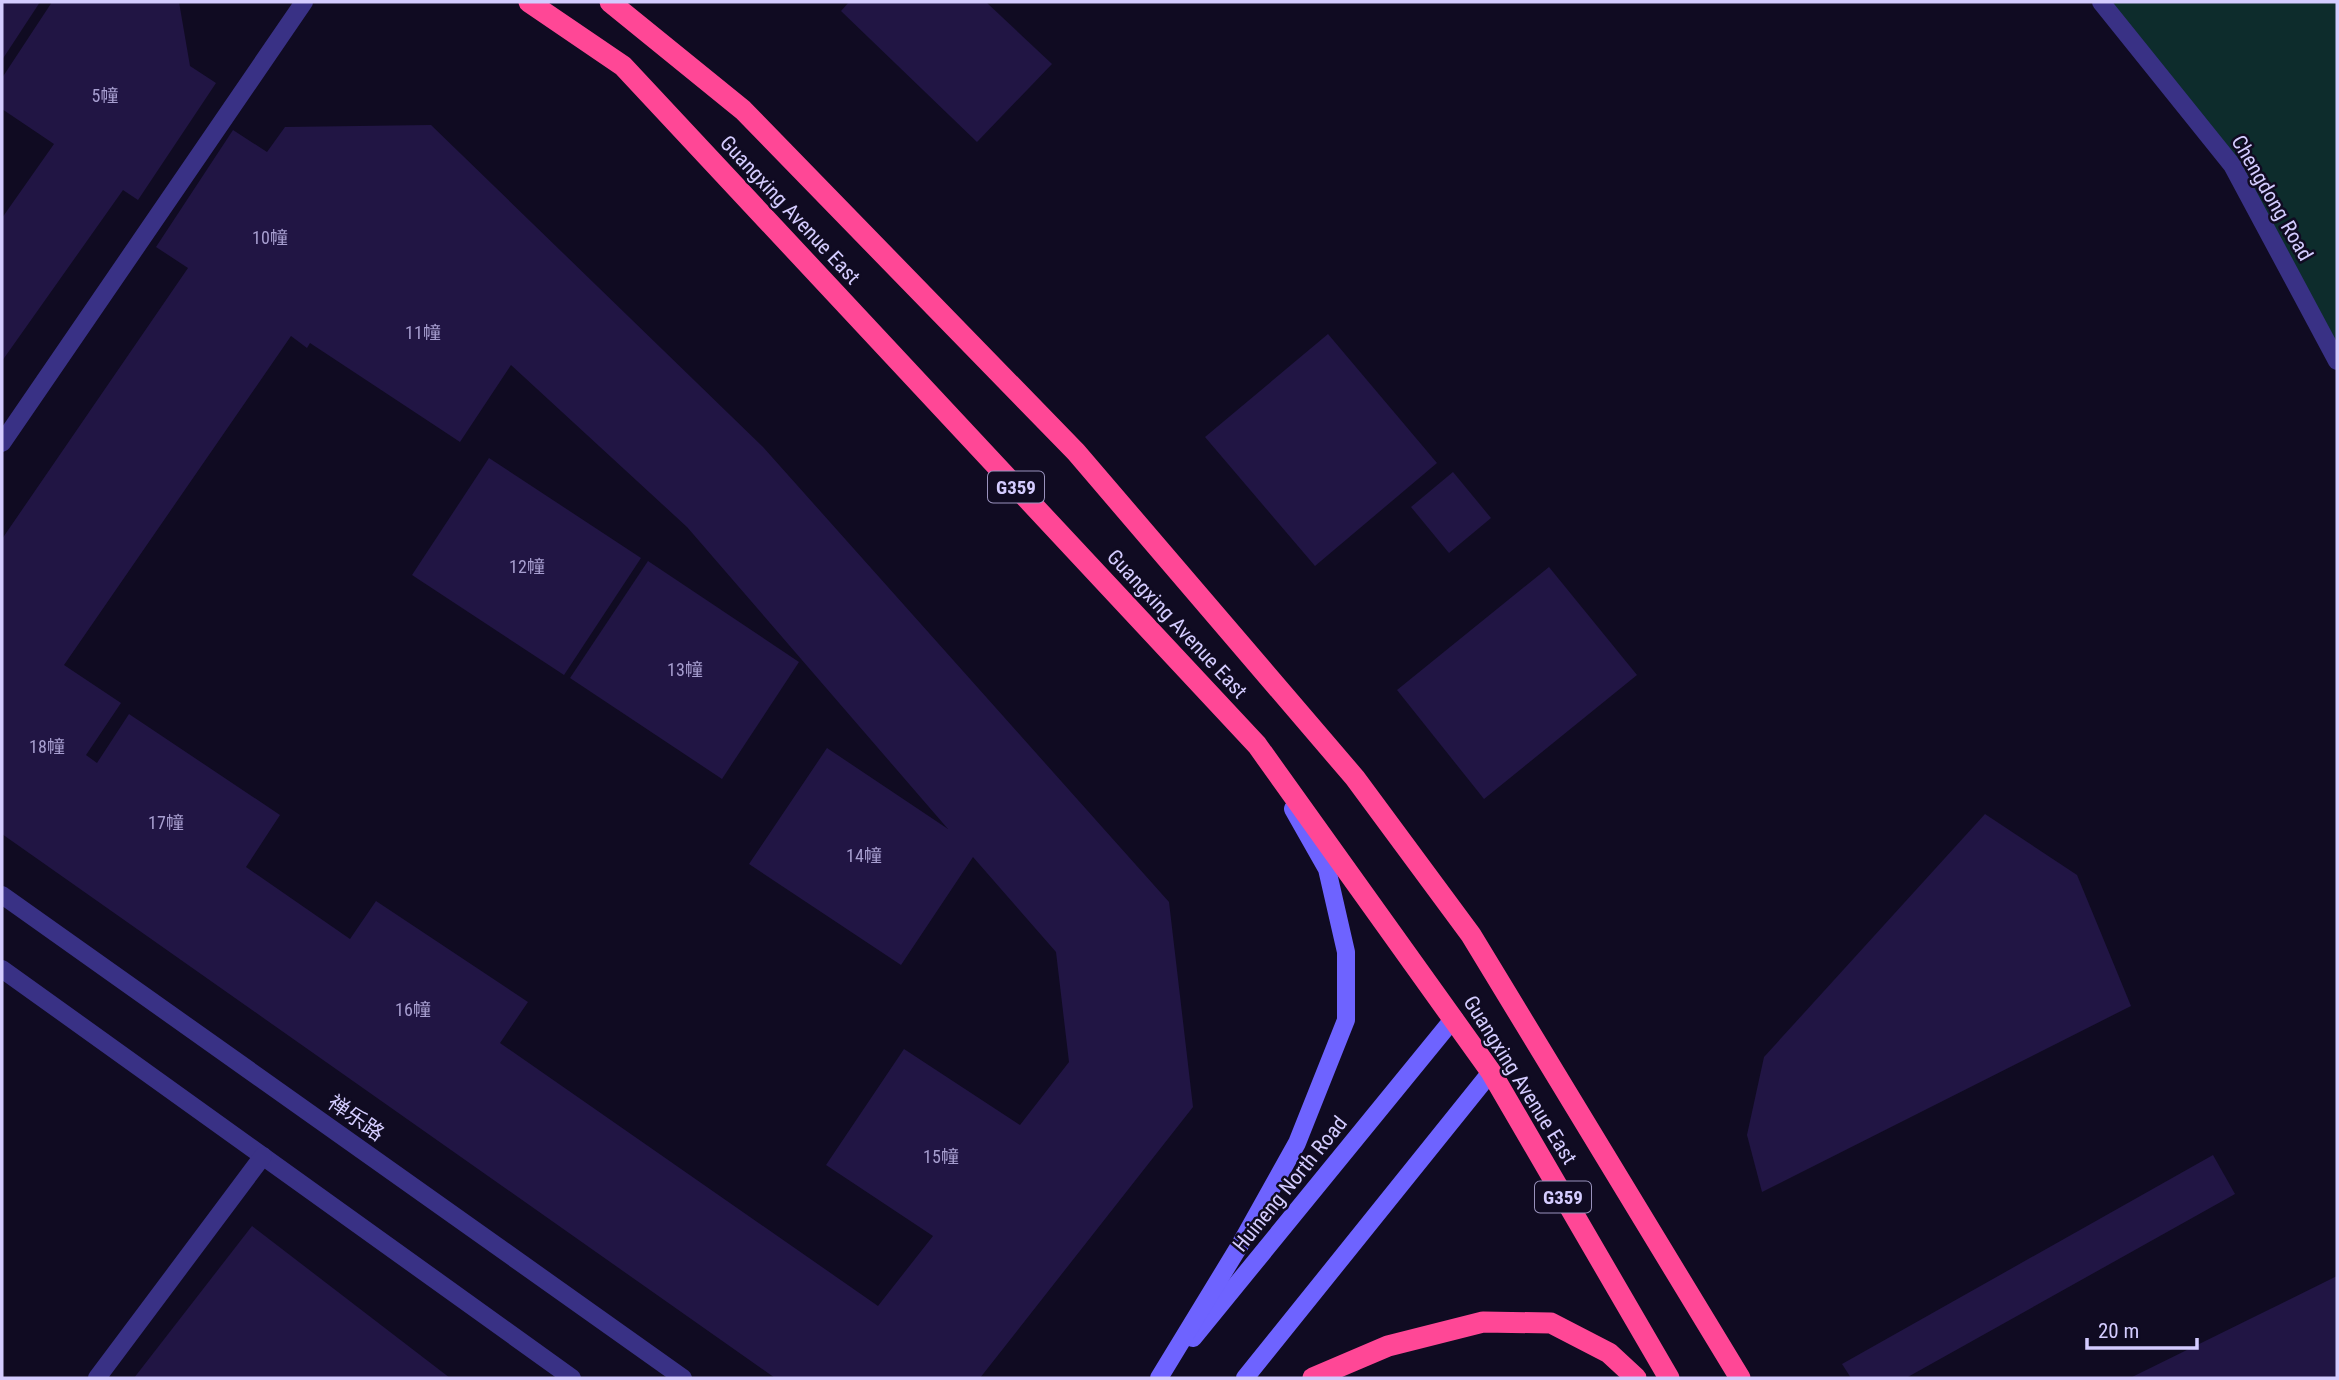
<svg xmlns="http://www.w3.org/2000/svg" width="2339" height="1380" font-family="'Roboto Condensed','Noto Sans SC',sans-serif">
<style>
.green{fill:#0d2c2c}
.building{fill:#211544;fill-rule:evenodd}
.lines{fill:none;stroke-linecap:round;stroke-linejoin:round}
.lane{stroke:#393185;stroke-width:18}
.street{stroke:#393185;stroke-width:18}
.secondary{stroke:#6e63ff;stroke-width:18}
.highway{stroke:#ff4796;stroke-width:21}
.labels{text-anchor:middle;stroke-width:5;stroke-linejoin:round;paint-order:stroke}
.number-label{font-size:18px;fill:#a79ed0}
.shield{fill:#100b22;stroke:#9992bd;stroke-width:2}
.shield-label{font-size:19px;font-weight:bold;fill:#d4ccff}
.street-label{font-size:21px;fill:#d4ccff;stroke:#100b22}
</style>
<rect width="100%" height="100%" fill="#100b22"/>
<path class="green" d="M2101 2H2337V361L2232 165Z"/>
<g class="building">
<path d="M2 2H40L2 60Z"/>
<path d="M52 2H179L190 66 216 83 138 200 123 190 2 361V218L54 144 2 109V78Z"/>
<path d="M849 2H986L1052 64 977 142 841 11Z"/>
<path d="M431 125 763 447 1169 902 1193 1107 980 1378H775L2 834V539L188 268 156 247 233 130 267 152 285 127ZM291 336 307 348 310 343 460 442 511 365 687 527 948 829 827 748 749 864 901 965 973 857 1056 952 1069 1062 1020 1125 904 1049 826 1165 933 1236 878 1306 500 1043 528 1002 376 901 350 939 246 867 280 815 129 714 97 763 86 755 121 703 64 665Z"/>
<path d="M1328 334 1437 463 1315 566 1205 437Z"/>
<path d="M489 458 641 558 564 675 412 575Z"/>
<path d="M1453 472 1491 518 1449 553 1411 507Z"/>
<path d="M648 561 799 662 722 779 570 678Z"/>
<path d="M1549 567 1637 675 1484 799 1397 690Z"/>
<path d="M1985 814 2077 875 2131 1006 1762 1192 1747 1135 1764 1057Z"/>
<path d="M2213 1155 2235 1194 1906 1378H1851L1842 1364Z"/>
<path d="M252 1226 450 1378H134Z"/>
<path d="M2337 1276V1378H2130Z"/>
</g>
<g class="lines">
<g class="lane">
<path d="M2 969 572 1378"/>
<path d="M97 1378 263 1156"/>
</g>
<g class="street">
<path d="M2101 2 2232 165 2337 361"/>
<path d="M2 443 304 2"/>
<path d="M2 895 683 1378"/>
</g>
<g class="secondary">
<path d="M1193 1338 1454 1018"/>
<path d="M1159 1378 1240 1245 1297 1143 1346 1020V952L1327 869 1293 809"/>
<path d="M1245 1378 1491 1072"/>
</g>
<g class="highway">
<path d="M529 2 623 66 1257 745 1491 1072 1669 1378"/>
<path d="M610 2 743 110 1076 452 1355 778 1471 935 1740 1378"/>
<path d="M1313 1378 1388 1346 1483 1322 1551 1323 1609 1353 1636 1378"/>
</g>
</g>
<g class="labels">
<g class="number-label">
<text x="105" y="102">5幢</text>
<text x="270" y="244">10幢</text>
<text x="423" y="339">11幢</text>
<text x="527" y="573">12幢</text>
<text x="685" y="676">13幢</text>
<text x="47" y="753">18幢</text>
<text x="166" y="829">17幢</text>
<text x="864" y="862">14幢</text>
<text x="413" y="1016">16幢</text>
<text x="941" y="1163">15幢</text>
</g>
<g class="shield">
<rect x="988" y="471.5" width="56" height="31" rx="5"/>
<rect x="1535" y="1181.5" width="56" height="31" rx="5"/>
</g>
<g class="shield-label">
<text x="1016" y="494">G359</text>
<text x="1563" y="1204">G359</text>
</g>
<g class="street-label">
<text transform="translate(2272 198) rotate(60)" y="7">Chengdong Road</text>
<text transform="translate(790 210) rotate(47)" y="7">Guangxing Avenue East</text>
<text transform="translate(1177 624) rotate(47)" y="7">Guangxing Avenue East</text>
<text transform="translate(1520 1080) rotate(58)" y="7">Guangxing Avenue East</text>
<text transform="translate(356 1118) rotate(35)" y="7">禅乐路</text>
<text transform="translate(1290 1184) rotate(-51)" y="7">Huineng North Road</text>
</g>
</g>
<rect width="2339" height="1380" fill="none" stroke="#d4ccff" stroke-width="7"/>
<path d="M2087 1338v10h110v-10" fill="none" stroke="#d4ccff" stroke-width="3.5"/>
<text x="2098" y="1338" font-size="21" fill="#d4ccff" stroke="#100b22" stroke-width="5" paint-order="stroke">20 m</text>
</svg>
